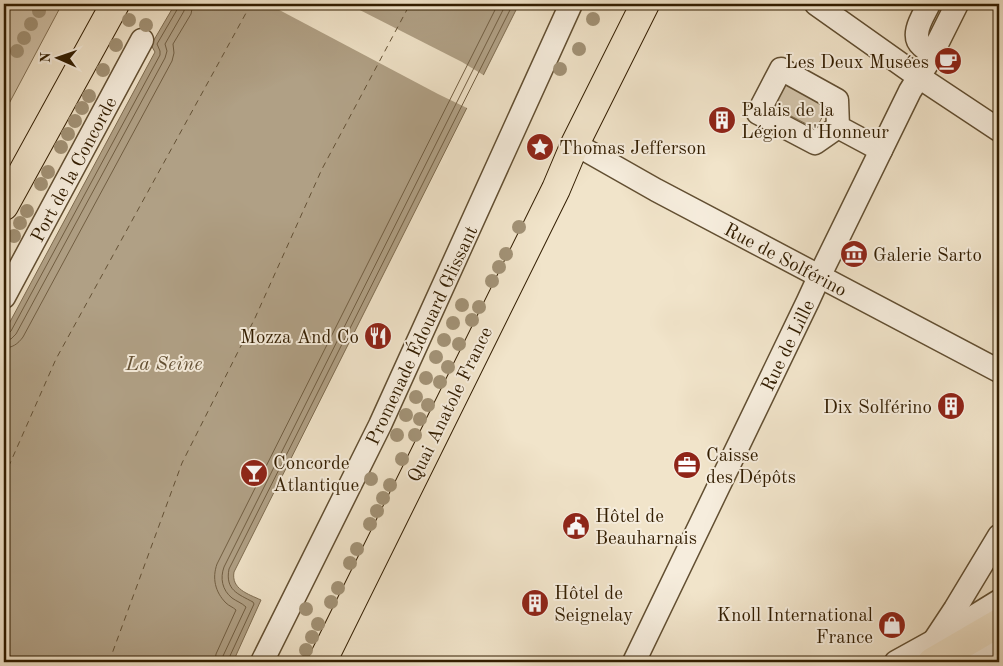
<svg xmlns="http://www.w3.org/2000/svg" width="1003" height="666" font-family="'Old Standard TT',serif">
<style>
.green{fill:#d1c2a8;stroke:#827054}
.water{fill:#b0a085;stroke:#7e6c50}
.pier{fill:#f1e4ca}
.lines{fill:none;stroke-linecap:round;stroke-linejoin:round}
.shore{stroke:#715e42;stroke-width:1}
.ferry{stroke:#645135;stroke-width:1;stroke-dasharray:6 5;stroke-linecap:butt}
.minor-casing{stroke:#624f32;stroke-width:25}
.major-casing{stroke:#321d00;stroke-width:30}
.minor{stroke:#f6eddd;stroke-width:22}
.major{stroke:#f1e4ca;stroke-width:28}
.tree{fill:#a29276}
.labels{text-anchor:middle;stroke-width:4;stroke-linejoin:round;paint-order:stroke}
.poi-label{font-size:19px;fill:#321d00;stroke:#f6eddd;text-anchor:start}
.street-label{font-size:19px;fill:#321d00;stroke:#f6eddd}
.water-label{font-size:20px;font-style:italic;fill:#645135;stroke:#f6eddd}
</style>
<rect width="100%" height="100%" fill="#f1e4ca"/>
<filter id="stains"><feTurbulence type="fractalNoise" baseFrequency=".004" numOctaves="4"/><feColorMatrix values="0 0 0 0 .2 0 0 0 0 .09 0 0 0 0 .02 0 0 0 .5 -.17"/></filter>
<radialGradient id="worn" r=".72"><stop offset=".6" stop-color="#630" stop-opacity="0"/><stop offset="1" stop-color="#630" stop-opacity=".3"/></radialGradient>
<g class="green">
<path d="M4 4H62L4 113Z"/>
<path d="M784 83 828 106 816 129 772 106Z"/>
</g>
<path class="water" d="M175 4H519L234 572C231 589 248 594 261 600L233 662H4V333L155 52 151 45Z"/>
<path class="pier" d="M268 4H348L462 62 485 76 469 109 438 94Z"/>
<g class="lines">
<g class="shore">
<path d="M4 334H8L11 331 160 55V51L157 44 178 8 179 4"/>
<path d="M4 340 11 339 16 334 165 58 167 51 165 44 184 11 185 4"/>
<path d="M4 348C12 348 18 344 23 337L172 61 174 53 173 44 191 14 193 4"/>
<path d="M215 662 216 654 236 610C233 607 229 606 226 603 215 592 212 578 217 564L498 4"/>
<path d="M222 662 223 656 246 607C242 603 236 601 232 598 222 590 220 578 224 567L506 4"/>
<path d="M228 662 229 658 254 604 253 602C238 594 225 590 229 569L513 4"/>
</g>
<g class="ferry">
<path d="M4 477 56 359 251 4"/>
<path d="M109 662 182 463 255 318 322 169 410 4"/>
</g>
<g class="minor-casing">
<g id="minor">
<path d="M816 4 919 77 999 130"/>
<path d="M929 4C924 15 909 35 922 46 925 49 929 51 933 52"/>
<path d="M838 127 815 143 758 113 781 69 837 100 838 127 881 150"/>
<path d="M575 144 656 190 999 371"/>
<path d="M4 297 142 40"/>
<path d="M262 662 380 425 571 4"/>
<path d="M634 662 808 301 819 277 910 91 927 64 957 4"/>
<path d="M896 662 934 641 999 601"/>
<path d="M920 662 955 609 999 536"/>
<path d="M961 662 999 640"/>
</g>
</g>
<g class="major-casing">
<g id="major">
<path d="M4 206 115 4"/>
<path d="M322 662 556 189 575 144 645 4"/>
<path d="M932 662 999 623"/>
</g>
</g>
<use href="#minor" class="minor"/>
<use href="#major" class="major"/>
</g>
<g class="tree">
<circle cx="39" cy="11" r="7"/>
<circle cx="593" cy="19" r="7"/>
<circle cx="129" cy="20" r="7"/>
<circle cx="31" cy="24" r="7"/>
<circle cx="146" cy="25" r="7"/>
<circle cx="24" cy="38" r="7"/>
<circle cx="116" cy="45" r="7"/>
<circle cx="579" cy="49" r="7"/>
<circle cx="17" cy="51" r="7"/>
<circle cx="560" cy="69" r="7"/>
<circle cx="103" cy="70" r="7"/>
<circle cx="89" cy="96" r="7"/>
<circle cx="82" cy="108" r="7"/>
<circle cx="75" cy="121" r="7"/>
<circle cx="68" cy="134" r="7"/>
<circle cx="61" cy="147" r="7"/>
<circle cx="48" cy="172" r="7"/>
<circle cx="41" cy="184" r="7"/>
<circle cx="27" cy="211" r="7"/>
<circle cx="20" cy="223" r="7"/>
<circle cx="519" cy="227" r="7"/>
<circle cx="14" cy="236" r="7"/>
<circle cx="506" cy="254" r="7"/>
<circle cx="499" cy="267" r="7"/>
<circle cx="492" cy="281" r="7"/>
<circle cx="462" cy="305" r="7"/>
<circle cx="479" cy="307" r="7"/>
<circle cx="472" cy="320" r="7"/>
<circle cx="453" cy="323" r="7"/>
<circle cx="444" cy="340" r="7"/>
<circle cx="459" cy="344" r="7"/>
<circle cx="436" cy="357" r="7"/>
<circle cx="448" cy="367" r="7"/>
<circle cx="426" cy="378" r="7"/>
<circle cx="440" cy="382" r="7"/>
<circle cx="416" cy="397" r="7"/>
<circle cx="428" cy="405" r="7"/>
<circle cx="406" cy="415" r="7"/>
<circle cx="420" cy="419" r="7"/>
<circle cx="397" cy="435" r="7"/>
<circle cx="415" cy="435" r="7"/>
<circle cx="402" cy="459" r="7"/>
<circle cx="371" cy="479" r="7"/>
<circle cx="390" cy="485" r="7"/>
<circle cx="383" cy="498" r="7"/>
<circle cx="377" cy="511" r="7"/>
<circle cx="370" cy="524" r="7"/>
<circle cx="357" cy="549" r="7"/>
<circle cx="350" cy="563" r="7"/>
<circle cx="338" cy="588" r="7"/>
<circle cx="331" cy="602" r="7"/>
<circle cx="306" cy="609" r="7"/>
<circle cx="318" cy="624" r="7"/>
<circle cx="312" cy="637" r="7"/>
<circle cx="306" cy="650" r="7"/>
</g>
<defs>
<g id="cafe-disc" transform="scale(1.4375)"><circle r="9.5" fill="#8f2418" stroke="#f6eddd"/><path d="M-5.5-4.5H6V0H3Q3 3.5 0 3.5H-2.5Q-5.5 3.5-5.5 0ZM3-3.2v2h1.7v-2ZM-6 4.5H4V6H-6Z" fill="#fff"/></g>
<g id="building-disc" transform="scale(1.4375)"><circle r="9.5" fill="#8f2418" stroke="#f6eddd"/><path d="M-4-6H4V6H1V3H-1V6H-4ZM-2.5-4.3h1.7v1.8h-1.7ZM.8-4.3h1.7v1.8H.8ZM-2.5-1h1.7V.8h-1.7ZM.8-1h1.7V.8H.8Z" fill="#fff"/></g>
<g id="sight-disc" transform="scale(1.4375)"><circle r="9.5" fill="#8f2418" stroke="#f6eddd"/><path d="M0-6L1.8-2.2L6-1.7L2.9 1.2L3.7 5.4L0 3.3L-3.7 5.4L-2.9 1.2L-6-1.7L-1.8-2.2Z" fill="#fff"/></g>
<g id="museum-disc" transform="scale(1.4375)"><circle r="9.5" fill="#8f2418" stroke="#f6eddd"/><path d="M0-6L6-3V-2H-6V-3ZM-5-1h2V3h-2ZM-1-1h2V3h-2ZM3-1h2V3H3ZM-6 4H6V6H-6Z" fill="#fff"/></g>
<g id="restaurant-disc" transform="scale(1.4375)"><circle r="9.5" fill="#8f2418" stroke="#f6eddd"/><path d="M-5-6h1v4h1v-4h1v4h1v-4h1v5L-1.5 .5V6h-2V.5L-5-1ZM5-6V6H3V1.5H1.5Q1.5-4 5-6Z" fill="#fff"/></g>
<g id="office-disc" transform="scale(1.4375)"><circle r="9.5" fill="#8f2418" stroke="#f6eddd"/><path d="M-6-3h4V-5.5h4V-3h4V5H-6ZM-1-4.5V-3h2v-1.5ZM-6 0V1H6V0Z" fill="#fff"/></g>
<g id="bar-disc" transform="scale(1.4375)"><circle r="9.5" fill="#8f2418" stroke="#f6eddd"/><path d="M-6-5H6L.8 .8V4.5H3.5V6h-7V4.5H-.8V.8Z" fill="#fff"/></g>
<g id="civic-disc" transform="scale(1.4375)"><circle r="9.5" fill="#8f2418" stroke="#f6eddd"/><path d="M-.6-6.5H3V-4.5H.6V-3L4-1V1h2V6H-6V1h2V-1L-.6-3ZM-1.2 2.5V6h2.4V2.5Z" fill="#fff"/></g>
<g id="shop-disc" transform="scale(1.4375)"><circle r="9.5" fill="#8f2418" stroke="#f6eddd"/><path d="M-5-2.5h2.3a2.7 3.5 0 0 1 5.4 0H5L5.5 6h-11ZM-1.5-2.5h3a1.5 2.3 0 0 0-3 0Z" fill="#fff"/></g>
</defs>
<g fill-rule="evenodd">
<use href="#cafe-disc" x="948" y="61"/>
<use href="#building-disc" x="722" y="120"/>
<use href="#sight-disc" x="540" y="147"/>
<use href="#museum-disc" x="854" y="254"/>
<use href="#restaurant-disc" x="378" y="336"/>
<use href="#building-disc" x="951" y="406"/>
<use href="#office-disc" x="687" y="465"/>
<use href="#bar-disc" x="254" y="473"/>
<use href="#civic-disc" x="576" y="526"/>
<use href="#building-disc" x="535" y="603"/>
<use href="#shop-disc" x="892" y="625"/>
</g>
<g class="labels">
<g class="poi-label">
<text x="929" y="68" text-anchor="end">Les Deux Musées</text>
<text x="741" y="116">Palais de la<tspan x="741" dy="22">Légion d'Honneur</tspan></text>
<text x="559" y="154">Thomas Jefferson</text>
<text x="873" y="261">Galerie Sarto</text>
<text x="359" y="343" text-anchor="end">Mozza And Co</text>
<text x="932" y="413" text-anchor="end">Dix Solférino</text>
<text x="706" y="461">Caisse<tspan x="706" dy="22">des Dépôts</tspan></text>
<text x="273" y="469">Concorde<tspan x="273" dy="22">Atlantique</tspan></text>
<text x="595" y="522">Hôtel de<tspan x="595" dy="22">Beauharnais</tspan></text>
<text x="554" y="599">Hôtel de<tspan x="554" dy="22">Seignelay</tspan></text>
<text x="873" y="621" text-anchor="end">Knoll International<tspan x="873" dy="22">France</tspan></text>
</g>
<g class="street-label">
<text transform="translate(73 169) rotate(-62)" y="7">Port de la Concorde</text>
<text transform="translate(786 259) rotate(28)" y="7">Rue de Solférino</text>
<text transform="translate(421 335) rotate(-65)" y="7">Promenade Édouard Glissant</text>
<text transform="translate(787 345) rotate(-64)" y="7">Rue de Lille</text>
<text transform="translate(449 404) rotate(-64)" y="7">Quai Anatole France</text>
</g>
<g class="water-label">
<text x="164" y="370">La Seine</text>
</g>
</g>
<rect width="1003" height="666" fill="none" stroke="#f1e4ca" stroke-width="20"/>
<rect x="5" y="5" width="993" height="656" fill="none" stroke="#321d00" stroke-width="2.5"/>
<rect x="10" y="10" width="983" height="646" fill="none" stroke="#321d00"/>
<g transform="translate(58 58) rotate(272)" stroke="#f6eddd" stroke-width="4" paint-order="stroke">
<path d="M0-4L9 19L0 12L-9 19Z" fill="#321d00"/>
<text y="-8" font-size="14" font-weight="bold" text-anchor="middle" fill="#321d00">N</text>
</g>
<rect width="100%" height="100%" filter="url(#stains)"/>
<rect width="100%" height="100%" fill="url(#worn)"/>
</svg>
